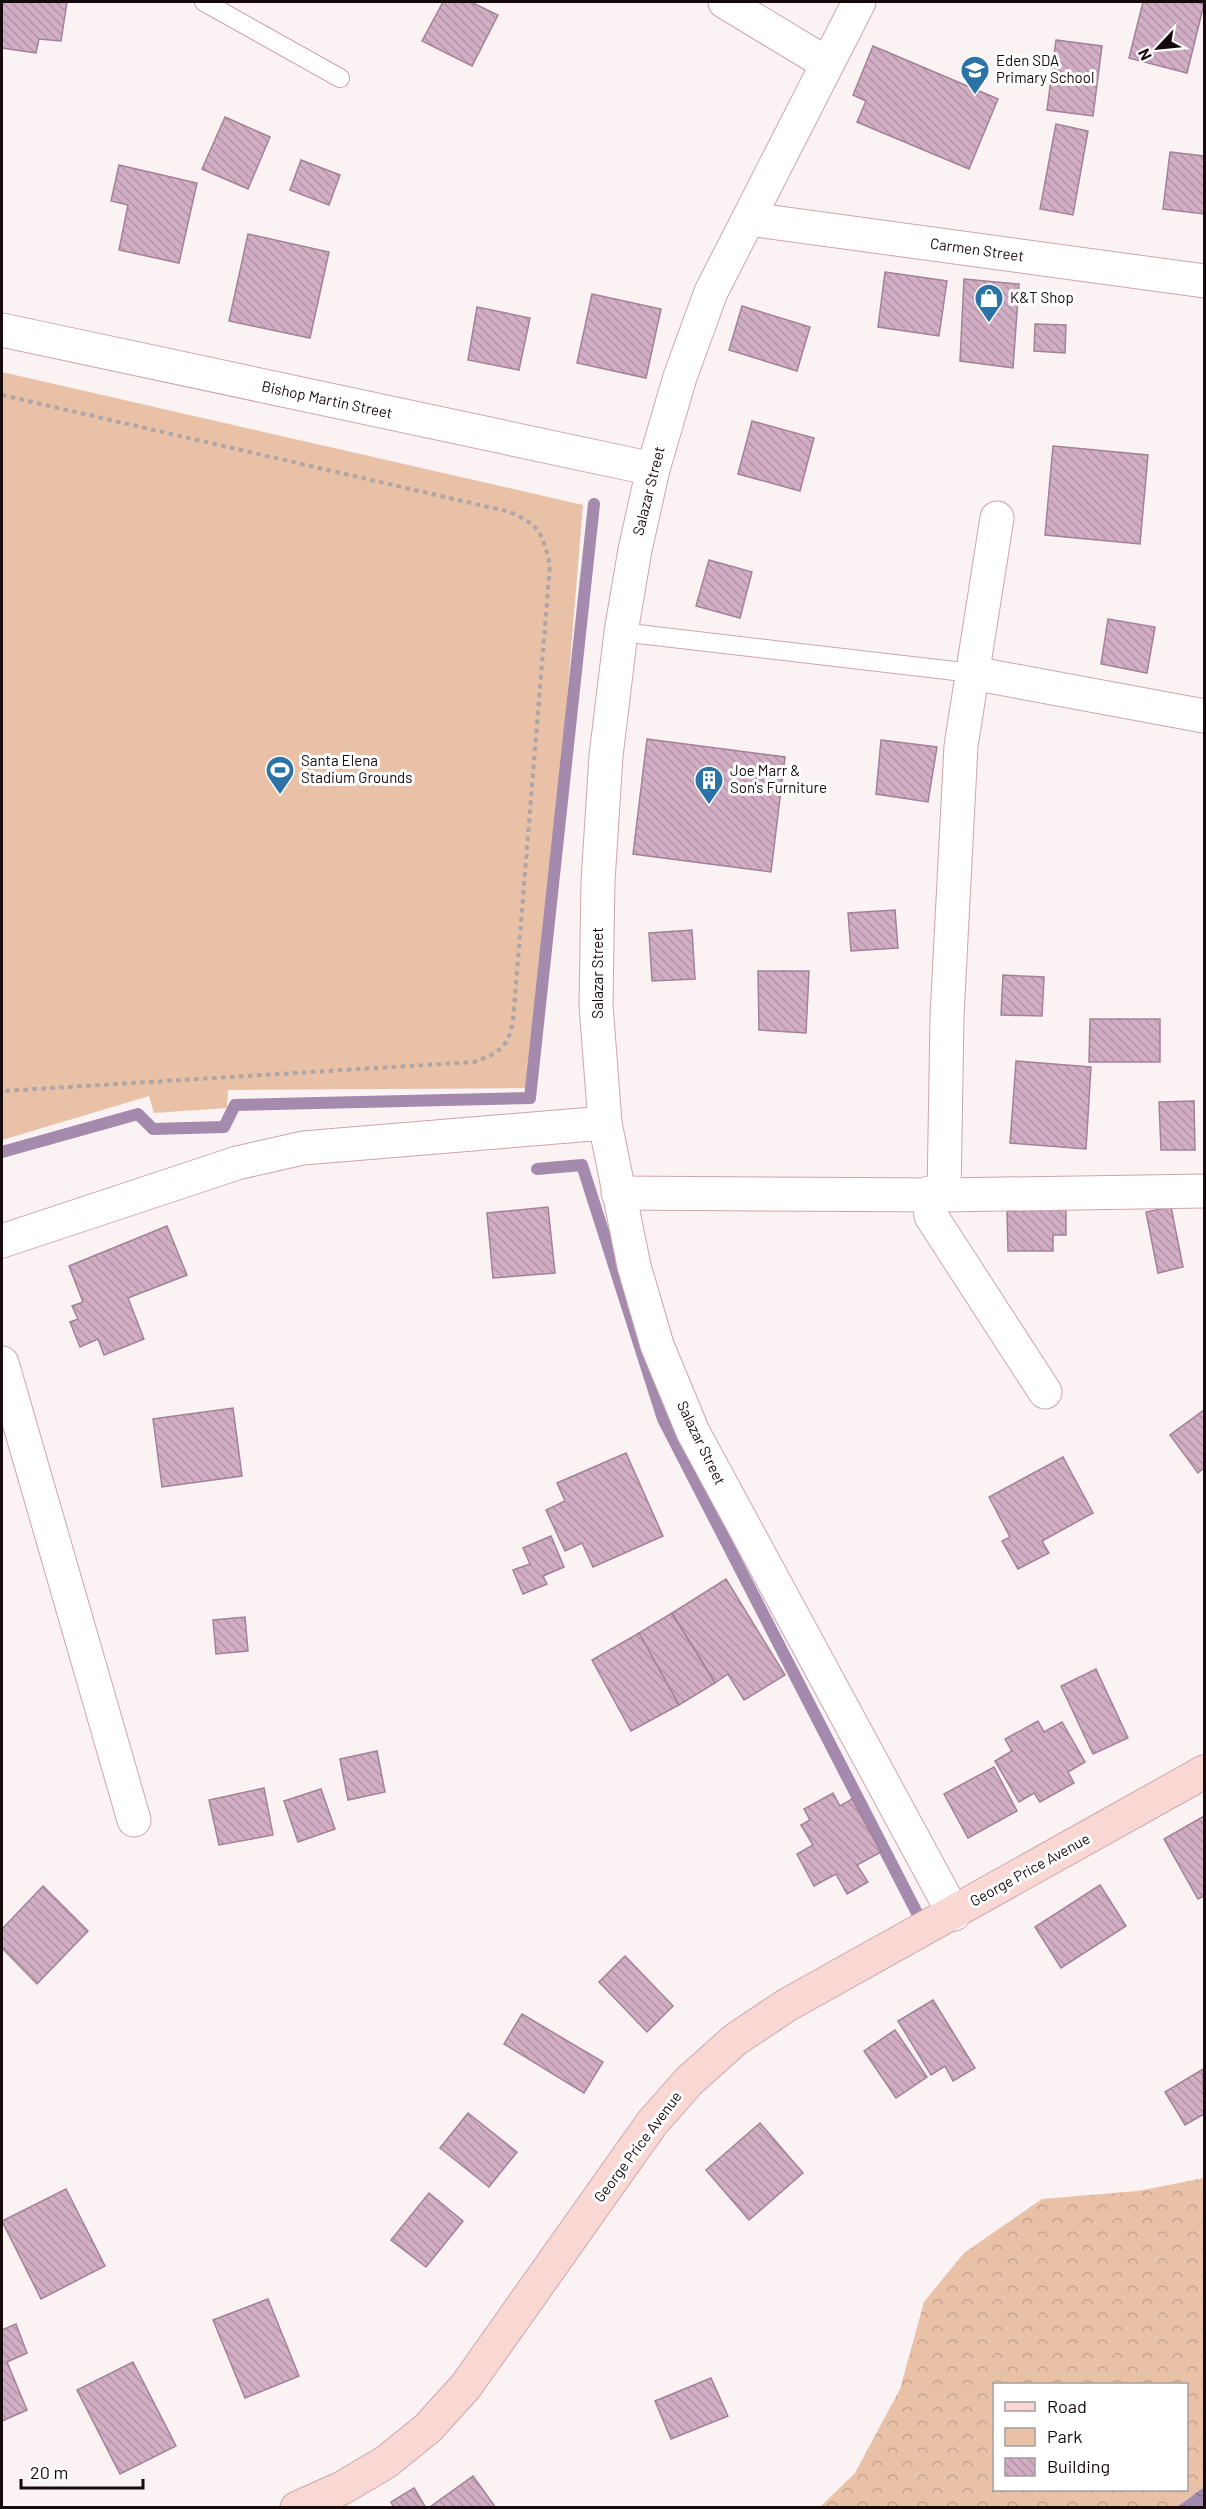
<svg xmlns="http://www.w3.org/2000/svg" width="1206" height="2509" font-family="Barlow,sans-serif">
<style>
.forest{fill:url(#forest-crowns);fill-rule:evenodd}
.park{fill:#e8c1a7}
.water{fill:url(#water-ripples)}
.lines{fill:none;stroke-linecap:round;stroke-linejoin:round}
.stream{stroke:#a48bad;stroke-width:12}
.building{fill:url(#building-back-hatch);stroke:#a38296;stroke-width:1.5}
.service-casing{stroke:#cea5ad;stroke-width:20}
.minor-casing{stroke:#cea5ad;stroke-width:35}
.tertiary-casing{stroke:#cea5ad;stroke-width:35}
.secondary-casing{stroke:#cea5ad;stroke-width:35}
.path{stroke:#afa5a7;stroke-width:4;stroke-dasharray:4.5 4.5;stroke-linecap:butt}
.service{stroke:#fff;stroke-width:18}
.minor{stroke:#fff;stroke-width:33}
.tertiary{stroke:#fff;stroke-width:33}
.secondary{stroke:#f9d7d2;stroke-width:33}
.labels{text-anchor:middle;stroke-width:6;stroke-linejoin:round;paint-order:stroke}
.poi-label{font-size:15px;fill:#170a0d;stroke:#fff;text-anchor:start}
.street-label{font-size:15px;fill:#170a0d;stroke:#fff}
</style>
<defs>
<pattern id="forest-crowns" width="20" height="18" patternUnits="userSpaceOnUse" patternTransform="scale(1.5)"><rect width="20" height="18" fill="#e8c1a7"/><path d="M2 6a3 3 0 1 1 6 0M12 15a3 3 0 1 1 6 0" fill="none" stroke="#c6a48f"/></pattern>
<pattern id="water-ripples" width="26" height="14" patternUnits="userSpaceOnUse" patternTransform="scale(1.5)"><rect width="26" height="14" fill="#a48bad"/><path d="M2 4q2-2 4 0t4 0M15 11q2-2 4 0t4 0" fill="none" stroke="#85708b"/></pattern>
<pattern id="building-back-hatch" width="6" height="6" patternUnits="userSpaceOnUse" patternTransform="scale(1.5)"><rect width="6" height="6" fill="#d1aec3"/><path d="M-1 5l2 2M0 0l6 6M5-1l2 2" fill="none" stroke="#b394a6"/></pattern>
</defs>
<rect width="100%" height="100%" fill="#fbf2f4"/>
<path class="forest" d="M1204 2178V2487L1177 2507 819 2508 855 2473 900 2389 924 2302 964 2253 1042 2199 1138 2191ZM994 2384H1186V2490H994Z"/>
<path class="park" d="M2 372 583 505 535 1088 228 1090 227 1108 154 1113 149 1096 2 1140Z"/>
<path class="water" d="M1204 2487V2507H1177Z"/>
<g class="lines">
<g class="stream">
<path d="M2 1152 138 1114 153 1129 224 1127 235 1105 530 1098 594 504"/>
<path d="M537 1169 582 1165 663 1419 917 1913"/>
</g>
</g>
<g class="building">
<path d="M2 2H67L61 41 39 39 36 53 2 48Z"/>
<path d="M443 2H471L498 15 472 66 422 41Z"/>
<path d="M1143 2H1195L1204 4 1187 73 1129 58Z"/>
<path d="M1056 40 1102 46 1093 116 1047 110Z"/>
<path d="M873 46 998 99 969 169 857 122 866 101 853 95Z"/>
<path d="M225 117 270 137 248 189 202 169Z"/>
<path d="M1056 124 1088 131 1073 215 1040 209Z"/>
<path d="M1170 152 1204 156V214L1163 209Z"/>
<path d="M301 160 340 175 329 205 290 190Z"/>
<path d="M119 165 197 183 179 263 119 250 128 205 111 201Z"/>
<path d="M248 234 329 252 310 338 229 321Z"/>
<path d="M885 272 947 281 939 336 878 327Z"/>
<path d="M964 279 1019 284 1013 368 960 361Z"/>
<path d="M592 294 661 309 646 378 577 363Z"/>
<path d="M742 306 810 327 797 371 729 350Z"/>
<path d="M477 307 530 318 519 370 468 360Z"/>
<path d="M1035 324 1066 325 1065 353 1034 351Z"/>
<path d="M752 421 814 438 800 491 738 474Z"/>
<path d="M1053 446 1148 455 1140 544 1045 535Z"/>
<path d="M709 560 752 572 740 618 696 606Z"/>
<path d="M1108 619 1155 627 1147 673 1101 664Z"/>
<path d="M647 739 785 757 771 872 633 854Z"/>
<path d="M881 740 937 747 928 802 876 794Z"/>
<path d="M895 910 898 948 851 951 848 913Z"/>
<path d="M692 930 695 979 652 981 649 933Z"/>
<path d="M758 971H809L806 1033 759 1030Z"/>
<path d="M1003 975 1044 977 1042 1016 1001 1015Z"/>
<path d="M1090 1019H1160V1062H1089Z"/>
<path d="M1016 1061 1091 1067 1086 1149 1010 1143Z"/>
<path d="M1194 1101 1195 1150H1161L1159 1102Z"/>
<path d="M548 1207 555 1273 493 1278 487 1213Z"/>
<path d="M1171 1207 1183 1267 1158 1273 1146 1212Z"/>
<path d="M1066 1210V1235H1053V1251H1008L1007 1211Z"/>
<path d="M167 1226 187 1275 128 1298 144 1339 104 1355 98 1339 80 1347 70 1322 78 1319 72 1306 83 1302 69 1266Z"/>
<path d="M233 1408 242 1476 162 1487 153 1419Z"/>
<path d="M1204 1410V1468L1198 1473 1170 1435Z"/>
<path d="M626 1453 663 1536 593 1567 582 1543 565 1551 546 1510 565 1501 557 1483Z"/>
<path d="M1063 1457 1093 1513 1042 1541 1049 1553 1018 1569 1002 1541 1010 1537 989 1497Z"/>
<path d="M551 1536 564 1567 543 1576 547 1584 523 1594 513 1570 530 1564 523 1548Z"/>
<path d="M726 1579 785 1675 744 1700 728 1674 715 1683 672 1613Z"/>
<path d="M672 1613 715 1683 679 1705 639 1633Z"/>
<path d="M245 1617 248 1651 216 1654 213 1620Z"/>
<path d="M639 1633 679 1705 631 1731 592 1660Z"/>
<path d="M1096 1669 1128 1738 1093 1754 1061 1686Z"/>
<path d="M1038 1721 1044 1732 1062 1722 1085 1762 1068 1772 1074 1783 1040 1802 1034 1793 1019 1802 995 1761 1012 1751 1005 1739Z"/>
<path d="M377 1751 385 1792 348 1800 340 1759Z"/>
<path d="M994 1767 1017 1811 968 1838 944 1794Z"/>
<path d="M264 1788 273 1835 219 1845 209 1800Z"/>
<path d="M321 1789 335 1829 298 1842 284 1801Z"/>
<path d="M833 1793 840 1806 852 1799 881 1852 857 1865 868 1882 847 1894 836 1874 814 1886 797 1854 813 1845 801 1825 810 1820 804 1809Z"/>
<path d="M1204 1816V1896L1198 1899 1164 1839Z"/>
<path d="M1100 1885 1126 1926 1061 1968 1035 1927Z"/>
<path d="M43 1886 88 1931 37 1984 2 1948V1929Z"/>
<path d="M625 1956 673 2006 647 2032 599 1982Z"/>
<path d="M933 2000 975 2068 953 2081 945 2066 931 2075 898 2021Z"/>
<path d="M522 2014 603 2062 584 2093 504 2044Z"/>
<path d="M895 2030 927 2077 896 2098 864 2051Z"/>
<path d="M1203 2069 1204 2114 1185 2125 1165 2092Z"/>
<path d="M468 2113 517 2152 489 2187 440 2148Z"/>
<path d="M760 2123 803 2173 749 2220 706 2170Z"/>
<path d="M66 2189 105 2266 41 2299 2 2221Z"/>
<path d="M429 2193 463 2221 426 2267 391 2240Z"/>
<path d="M268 2299 299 2376 245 2398 213 2320Z"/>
<path d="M16 2324 27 2353 7 2362 27 2410 2 2421V2330Z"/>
<path d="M133 2362 176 2446 120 2474 77 2390Z"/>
<path d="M711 2378 728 2416 671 2439 655 2401Z"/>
<path d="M473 2476 496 2508H430V2507Z"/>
<path d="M414 2488 426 2508H394L391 2502Z"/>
</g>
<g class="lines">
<g class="service-casing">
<g id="service">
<path d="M204 2 340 78"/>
<path d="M621 632 972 673"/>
</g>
</g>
<g class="minor-casing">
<g id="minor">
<path d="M725 2 826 63"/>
<path d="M749 219 1204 281"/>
<path d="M972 673 1204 716"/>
<path d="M618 1193 944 1195 1204 1191"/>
<path d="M929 1193 931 1216 1045 1392"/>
<path d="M944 1195 947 1016 961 746 997 518"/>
<path d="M2 1241 237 1163 303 1148 605 1123"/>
<path d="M2 1363 134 1820"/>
</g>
</g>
<g class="tertiary-casing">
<g id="tertiary">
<path d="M859 2 711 292 680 377 653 469 635 550 621 632 606 756 598 881 596 1005 605 1123 634 1266 657 1345 693 1432 954 1914"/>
<path d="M2 330 653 469"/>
</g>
</g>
<g class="secondary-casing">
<path id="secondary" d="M297 2508 342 2488 386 2462 428 2428 466 2386 652 2123 689 2081 736 2039 787 2005 1204 1772"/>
</g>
<path class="path" d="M2 395 510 512C541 526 542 533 550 565L513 1021C508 1048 499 1053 474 1062L2 1091"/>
<use href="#service" class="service"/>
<use href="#minor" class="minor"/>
<use href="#tertiary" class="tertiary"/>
<use href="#secondary" class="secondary"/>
</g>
<defs>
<g id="school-pin" transform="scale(1.5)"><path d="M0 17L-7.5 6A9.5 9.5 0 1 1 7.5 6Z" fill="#2b72a6" stroke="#fff"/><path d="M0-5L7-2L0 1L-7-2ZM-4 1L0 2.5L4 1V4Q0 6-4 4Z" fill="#fff"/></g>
<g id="shop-pin" transform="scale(1.5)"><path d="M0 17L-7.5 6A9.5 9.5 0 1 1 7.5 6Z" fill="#2b72a6" stroke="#fff"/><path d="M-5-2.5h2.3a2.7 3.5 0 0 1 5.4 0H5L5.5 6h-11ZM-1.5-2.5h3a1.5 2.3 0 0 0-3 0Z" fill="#fff"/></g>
<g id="stadium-pin" transform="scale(1.5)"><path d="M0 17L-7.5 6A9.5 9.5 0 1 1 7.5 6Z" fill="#2b72a6" stroke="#fff"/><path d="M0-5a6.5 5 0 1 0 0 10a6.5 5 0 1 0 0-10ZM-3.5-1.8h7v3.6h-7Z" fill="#fff"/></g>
<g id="building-pin" transform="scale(1.5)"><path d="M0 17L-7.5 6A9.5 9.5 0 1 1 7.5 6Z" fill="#2b72a6" stroke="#fff"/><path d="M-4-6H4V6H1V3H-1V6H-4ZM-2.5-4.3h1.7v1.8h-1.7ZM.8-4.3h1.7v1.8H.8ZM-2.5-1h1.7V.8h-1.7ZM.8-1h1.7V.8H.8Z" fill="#fff"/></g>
</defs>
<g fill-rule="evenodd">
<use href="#school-pin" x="975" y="70"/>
<use href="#shop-pin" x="989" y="298"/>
<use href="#stadium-pin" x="280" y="770"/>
<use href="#building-pin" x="709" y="780"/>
</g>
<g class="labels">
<g class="poi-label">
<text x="996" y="66">Eden SDA<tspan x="996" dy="17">Primary School</tspan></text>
<text x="1010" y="303">K&amp;T Shop</text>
<text x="301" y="766">Santa Elena<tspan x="301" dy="17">Stadium Grounds</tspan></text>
<text x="730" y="776">Joe Marr &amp;<tspan x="730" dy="17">Son's Furniture</tspan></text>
</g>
<g class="street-label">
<text transform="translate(977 250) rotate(8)" y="5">Carmen Street</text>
<text transform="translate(327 400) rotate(12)" y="5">Bishop Martin Street</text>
<text transform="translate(649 491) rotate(-76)" y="5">Salazar Street</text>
<text transform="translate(598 973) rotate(-90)" y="5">Salazar Street</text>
<text transform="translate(701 1443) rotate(64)" y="5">Salazar Street</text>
<text transform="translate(1030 1870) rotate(-29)" y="5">George Price Avenue</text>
<text transform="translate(638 2147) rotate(-53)" y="5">George Price Avenue</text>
</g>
</g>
<rect width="1206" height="2509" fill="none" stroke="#170a0d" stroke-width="6"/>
<rect x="993" y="2383" width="195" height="108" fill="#ffffff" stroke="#a29d9e" stroke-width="1.5"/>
<rect x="1005" y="2402" width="30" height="9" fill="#f9d7d2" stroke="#a29d9e" stroke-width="1.5"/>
<text x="1047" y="2413" font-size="18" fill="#170a0d">Road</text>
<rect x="1005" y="2428" width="30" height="18" fill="#e8c1a7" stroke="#a29d9e" stroke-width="1.5"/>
<text x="1047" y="2443" font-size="18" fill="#170a0d">Park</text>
<rect x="1005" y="2458" width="30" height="18" fill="url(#building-back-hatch)" stroke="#a29d9e" stroke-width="1.5"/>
<text x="1047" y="2473" font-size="18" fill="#170a0d">Building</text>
<g transform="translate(1158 48) rotate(244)" stroke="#ffffff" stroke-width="4.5" paint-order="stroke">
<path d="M0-4.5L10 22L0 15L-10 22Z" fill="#170a0d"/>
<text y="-9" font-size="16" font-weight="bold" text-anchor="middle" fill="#170a0d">N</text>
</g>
<path d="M21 2479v9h122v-9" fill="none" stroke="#170a0d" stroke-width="3"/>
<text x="30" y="2479" font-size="18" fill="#170a0d" stroke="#ffffff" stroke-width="4.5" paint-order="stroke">20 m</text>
</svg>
